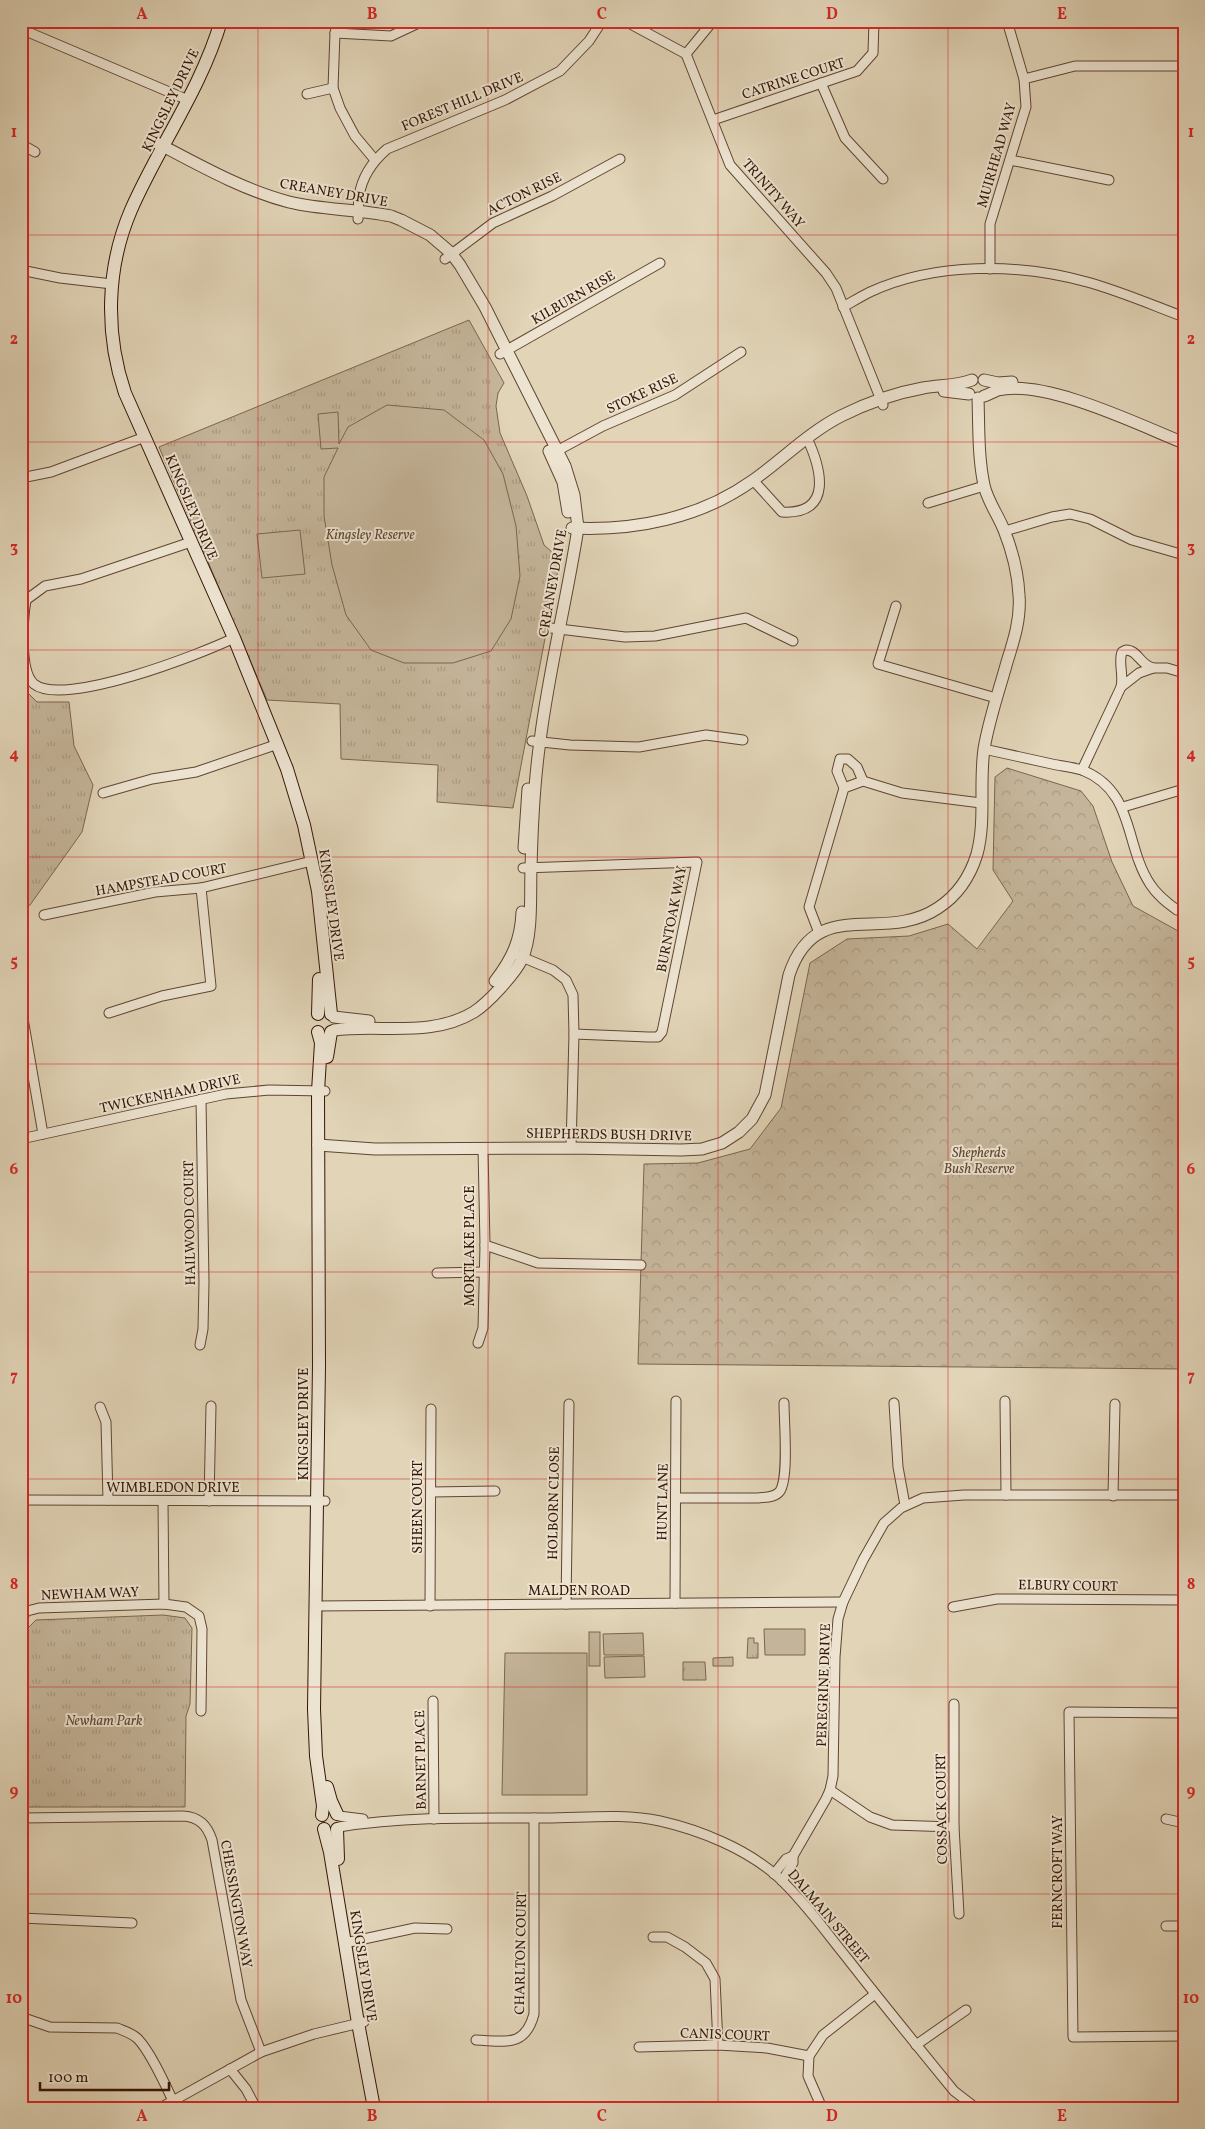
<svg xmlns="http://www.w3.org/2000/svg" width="1205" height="2129" font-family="Vollkorn,serif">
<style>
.forest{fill:url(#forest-crowns);stroke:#7c6450}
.park{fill:url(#park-tufts);stroke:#7c6450}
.pitch{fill:#c4b499;stroke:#7c6450}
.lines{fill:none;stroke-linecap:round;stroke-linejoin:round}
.minor-casing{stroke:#604532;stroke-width:11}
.tertiary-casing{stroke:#604532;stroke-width:13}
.secondary-casing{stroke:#351506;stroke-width:14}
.minor{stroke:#ece3d0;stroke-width:9}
.tertiary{stroke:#ece3d0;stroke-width:11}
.secondary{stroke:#ece3d0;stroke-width:12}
.grid{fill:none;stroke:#d62828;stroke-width:1;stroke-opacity:0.55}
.labels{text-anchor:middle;stroke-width:4;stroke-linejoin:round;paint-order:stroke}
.street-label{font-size:14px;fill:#351506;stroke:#ece3d0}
.park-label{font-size:14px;font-style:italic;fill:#604532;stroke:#ece3d0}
.neatline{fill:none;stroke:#d62828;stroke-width:2}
.grid-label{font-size:16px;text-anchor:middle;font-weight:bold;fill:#d62828}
</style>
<defs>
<pattern id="forest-crowns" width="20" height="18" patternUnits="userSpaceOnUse" patternTransform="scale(1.25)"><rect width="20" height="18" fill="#c4b499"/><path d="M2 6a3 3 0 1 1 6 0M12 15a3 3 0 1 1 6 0" fill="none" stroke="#a99a82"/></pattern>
<pattern id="park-tufts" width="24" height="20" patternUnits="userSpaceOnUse" patternTransform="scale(1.25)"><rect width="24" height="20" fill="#c4b499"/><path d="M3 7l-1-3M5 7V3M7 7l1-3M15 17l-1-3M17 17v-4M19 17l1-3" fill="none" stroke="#a99a82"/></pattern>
</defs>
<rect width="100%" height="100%" fill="#e1d4b7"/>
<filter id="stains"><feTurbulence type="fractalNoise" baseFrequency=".004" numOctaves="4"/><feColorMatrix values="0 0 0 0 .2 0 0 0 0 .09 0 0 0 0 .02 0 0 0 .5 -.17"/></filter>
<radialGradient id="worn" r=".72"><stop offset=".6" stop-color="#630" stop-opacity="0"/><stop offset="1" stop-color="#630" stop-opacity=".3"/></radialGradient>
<path class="forest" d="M1007 768 1081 791 1093 806 1112 862 1133 906 1180 932 1184 941V1369L638 1364 644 1164 698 1163 750 1149 781 1108 810 963 847 939 909 936 948 924 977 949 1013 901 993 870 995 777Z"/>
<g class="park">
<path d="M469 320 504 383 498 393 496 406 500 433 527 496 544 545 560 559 513 808 437 802 438 765 341 759 340 704 267 700 159 447Z"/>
<path d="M21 686 37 702H69L74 746 93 785 82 832 30 905 21 912Z"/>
<path d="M163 1615 185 1618 192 1628 190 1704 186 1716 185 1807H21V1713L28 1628 36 1620Z"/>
<path d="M748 1638H754V1643H758V1658H747Z"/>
<path d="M733 1657V1666H713V1658Z"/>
<path d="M683 1662H705L706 1680H683Z"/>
</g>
<g class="pitch">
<path d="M387 405 444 410 484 440 503 474 516 526 520 576 511 619 491 651 453 663H404L371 650 346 615 332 565 324 516V477L338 448 321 449 318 414 338 412 339 444 348 427Z"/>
<path d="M300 530 305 574 262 578 257 534Z"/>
<path d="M764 1629H805V1655H765Z"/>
<rect x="589" y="1632" width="11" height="34"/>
<path d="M643 1633 644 1655H604L603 1634Z"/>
<path d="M505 1653H587V1795H502Z"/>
<path d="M644 1656 645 1677 605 1678 604 1657Z"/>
</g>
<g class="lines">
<g class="minor-casing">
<g id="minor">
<path d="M338 21 335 33 333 88 340 108 355 136 375 160"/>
<path d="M625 21 686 54 730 165 826 273 836 288 883 405"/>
<path d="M21 29 188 100"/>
<path d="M335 33 391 36 423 21"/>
<path d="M686 54 713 21"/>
<path d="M1024 79 1075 66H1184"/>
<path d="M821 83 845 138 883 179"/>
<path d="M307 94 333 88"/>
<path d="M713 120 857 71 873 53 874 21"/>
<path d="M21 144 35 152"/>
<path d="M1010 160 1109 180"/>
<path d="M358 219C359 211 358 203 359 196 362 177 373 161 387 149L505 100 560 71 589 41 602 21"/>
<path d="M445 259 493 223 552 196 620 159"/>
<path d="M990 269V224L1026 107 1024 79 1007 21"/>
<path d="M21 270 60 278 112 284"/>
<path d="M843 307C852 302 860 297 870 292 935 262 1019 263 1087 282 1120 291 1152 305 1184 317"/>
<path d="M500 354 660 263"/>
<path d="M553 453 603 426 675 395 741 352"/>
<path d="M21 478 51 472 145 437"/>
<path d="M753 480 782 512C834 515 821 468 807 438"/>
<path d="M928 503 984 486"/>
<path d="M1005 531 1052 517 1070 514 1090 519 1132 540 1184 555"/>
<path d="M191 542 81 579 45 586 26 600C23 618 19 671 34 684 63 708 201 654 234 638"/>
<path d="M896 606 878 664 996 698"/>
<path d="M551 628 625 637 655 636 746 618 793 641"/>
<path d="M1121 687C1124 675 1118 662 1122 652L1126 650C1138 650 1140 665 1153 668"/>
<path d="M532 741 570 745 639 747 706 735 743 740"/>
<path d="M984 749C1007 754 1029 759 1052 764 1061 766 1072 767 1082 770 1135 791 1124 844 1150 884 1157 895 1166 902 1177 910L1184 909"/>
<path d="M1082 770 1121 687 1139 673 1153 668H1167L1184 673"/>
<path d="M844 788 837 771 840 759H848L857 767 863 781"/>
<path d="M103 793 152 779 196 772 278 744"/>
<path d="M1123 807 1184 789"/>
<path d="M523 868 697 862 662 1032 658 1037H648L574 1034"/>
<path d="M44 915 155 892 201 888 312 861"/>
<path d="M819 933 809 907 844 788 863 781 902 793 981 803"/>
<path d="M517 955 553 970 566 980 573 995 574 1034 571 1148"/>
<path d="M21 1007 43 1134"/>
<path d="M109 1013 162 996 211 986 201 888"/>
<path d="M21 1139 226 1094 269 1090 325 1091"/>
<path d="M485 1245 538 1263 641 1265"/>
<path d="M437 1273 483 1272"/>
<path d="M478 1343 483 1328 485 1245 483 1148"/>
<path d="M200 1345 203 1329 204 1282 201 1099"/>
<path d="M1005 1401 1006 1495"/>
<path d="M894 1403 898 1467 905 1505"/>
<path d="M100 1407 106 1422 108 1500"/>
<path d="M431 1492 495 1491"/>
<path d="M1113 1496 1115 1404"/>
<path d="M677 1498H758C765 1497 775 1498 780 1491 789 1477 784 1422 784 1403"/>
<path d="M21 1500 325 1501"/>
<path d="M163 1501 164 1604"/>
<path d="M209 1501 211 1406"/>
<path d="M675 1603 676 1401"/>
<path d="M566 1604 569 1404"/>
<path d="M315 1606 843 1602"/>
<path d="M430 1606 431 1409"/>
<path d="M953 1607 997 1599 1184 1600"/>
<path d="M21 1618 27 1611 39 1608 164 1604 186 1607 199 1616 202 1629 201 1711"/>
<path d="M433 1701 434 1819"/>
<path d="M954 1704V1827L959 1914"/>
<path d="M1184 1713 1069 1712 1073 2037 1184 2036"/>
<path d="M830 1790 870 1817 892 1825 954 1827"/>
<path d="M339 1816 363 1819"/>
<path d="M21 1818 183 1816C199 1817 207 1825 212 1840L241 2000 261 2052"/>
<path d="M1166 1819 1184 1823"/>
<path d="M339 1827C407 1816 477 1818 546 1818 583 1818 623 1813 660 1821 700 1830 747 1849 778 1877 804 1901 825 1931 847 1958 882 2003 918 2047 954 2091L976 2108"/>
<path d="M774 1874 786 1859 793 1856"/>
<path d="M782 1881 793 1863V1856L826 1799 830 1790 833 1776 835 1657 838 1619 843 1602 863 1560 884 1523 901 1508 923 1498 964 1495H1184"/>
<path d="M21 1918 132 1923"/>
<path d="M1166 1926H1184"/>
<path d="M653 1937H667L685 1947 706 1963 715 1979 718 2045"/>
<path d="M345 1943 415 1928 447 1929"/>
<path d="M21 2017 50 2027 117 2028C124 2031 132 2033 138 2039 151 2053 164 2082 173 2101"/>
<path d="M476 2040C505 2041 525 2048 534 2014V1818"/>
<path d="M916 2045 966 2010"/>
<path d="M639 2047 718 2045 767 2048 809 2056"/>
<path d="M230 2069 246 2089 256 2108"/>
<path d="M160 2108 261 2052 314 2034 364 2022"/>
<path d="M822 2108 808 2076 809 2056 823 2035 875 1994"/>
</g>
</g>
<g class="tertiary-casing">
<g id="tertiary">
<path d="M157 143C199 165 243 190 289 202 322 210 357 209 391 216L401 220 430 235 451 253 460 265 485 307 565 466 574 495 578 528C567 599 549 669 540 741 534 783 532 826 531 869 530 894 533 936 522 959 515 974 488 1003 474 1012 431 1038 381 1024 334 1030"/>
<path d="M984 380 998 383 1012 382"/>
<path d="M944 391 969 394"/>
<path d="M984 396C988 395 993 392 998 390 1046 379 1139 425 1184 443"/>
<path d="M549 451 563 482 568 512"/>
<path d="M572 528C635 531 700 518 752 481 782 460 808 433 841 416 867 403 895 393 923 388 940 385 956 386 972 380"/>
<path d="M524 848 528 789"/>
<path d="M495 981C512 959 521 940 522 912"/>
<path d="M334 1017 369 1021"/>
<path d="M318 1145 375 1149 571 1148 681 1150 702 1149 722 1143 739 1132 752 1119 765 1095 789 975C816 893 883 945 938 908 958 895 970 877 977 854 986 821 979 783 984 749 989 719 999 691 1007 662 1014 640 1021 618 1019 595 1018 574 1012 550 1004 530 998 515 987 500 984 485 978 457 979 427 978 398"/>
</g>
</g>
<g class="secondary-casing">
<g id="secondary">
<path d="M221 21C201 89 159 146 131 210 106 268 105 334 125 393L234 638 287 769 304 825 318 891 331 1014"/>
<path d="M318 1014 319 979"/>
<path d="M318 1032 321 1043 318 1091 319 1366 314 1709 316 1756 323 1806 322 1815"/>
<path d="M327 1057 331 1032"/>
<path d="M327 1787 331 1801 337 1814"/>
<path d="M324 1829 330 1852 358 2023 374 2108"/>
<path d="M337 1829 338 1859"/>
</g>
</g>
<use href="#minor" class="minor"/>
<use href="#tertiary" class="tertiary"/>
<use href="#secondary" class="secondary"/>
</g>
<path class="grid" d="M258 21V2108M488 21V2108M718 21V2108M948 21V2108M21 235H1184M21 442H1184M21 650H1184M21 857H1184M21 1064H1184M21 1272H1184M21 1479H1184M21 1687H1184M21 1894H1184"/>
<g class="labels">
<g class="street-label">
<text transform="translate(793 78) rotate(-18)" y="5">CATRINE COURT</text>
<text transform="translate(170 100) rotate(-64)" y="5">KINGSLEY DRIVE</text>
<text transform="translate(462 101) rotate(-23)" y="5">FOREST HILL DRIVE</text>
<text transform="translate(996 155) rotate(-74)" y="5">MUIRHEAD WAY</text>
<text transform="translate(334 192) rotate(10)" y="5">CREANEY DRIVE</text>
<text transform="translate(524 193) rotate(-26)" y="5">ACTON RISE</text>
<text transform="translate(774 193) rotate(49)" y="5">TRINITY WAY</text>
<text transform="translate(573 297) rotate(-30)" y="5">KILBURN RISE</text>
<text transform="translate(642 393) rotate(-25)" y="5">STOKE RISE</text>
<text transform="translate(192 507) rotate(67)" y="5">KINGSLEY DRIVE</text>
<text transform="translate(552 583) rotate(-80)" y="5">CREANEY DRIVE</text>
<text transform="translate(161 879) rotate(-10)" y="5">HAMPSTEAD COURT</text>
<text transform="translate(332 905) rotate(82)" y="5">KINGSLEY DRIVE</text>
<text transform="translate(671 919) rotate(-79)" y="5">BURNTOAK WAY</text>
<text transform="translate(170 1093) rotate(-12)" y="5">TWICKENHAM DRIVE</text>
<text transform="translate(609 1134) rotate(1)" y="5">SHEPHERDS BUSH DRIVE</text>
<text transform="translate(189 1223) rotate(-91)" y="5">HAILWOOD COURT</text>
<text transform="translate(469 1246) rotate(-90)" y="5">MORTLAKE PLACE</text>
<text transform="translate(303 1424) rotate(-90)" y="5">KINGSLEY DRIVE</text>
<text x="173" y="1492">WIMBLEDON DRIVE</text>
<text transform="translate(662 1502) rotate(-89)" y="5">HUNT LANE</text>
<text transform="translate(553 1503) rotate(-89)" y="5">HOLBORN CLOSE</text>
<text transform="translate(417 1507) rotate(-90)" y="5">SHEEN COURT</text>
<text transform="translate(1068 1585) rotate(1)" y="5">ELBURY COURT</text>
<text x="579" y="1595">MALDEN ROAD</text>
<text transform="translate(90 1593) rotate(-2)" y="5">NEWHAM WAY</text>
<text transform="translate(823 1685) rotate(-88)" y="5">PEREGRINE DRIVE</text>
<text transform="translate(420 1760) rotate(-91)" y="5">BARNET PLACE</text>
<text transform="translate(941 1809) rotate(-91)" y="5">COSSACK COURT</text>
<text transform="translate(1057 1872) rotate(-90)" y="5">FERNCROFT WAY</text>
<text transform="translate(237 1904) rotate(80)" y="5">CHESSINGTON WAY</text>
<text transform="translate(829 1916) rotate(50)" y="5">DALMAIN STREET</text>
<text transform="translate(520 1953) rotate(-89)" y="5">CHARLTON COURT</text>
<text transform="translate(364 1966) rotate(81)" y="5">KINGSLEY DRIVE</text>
<text transform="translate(725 2034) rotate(2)" y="5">CANIS COURT</text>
</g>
<g class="park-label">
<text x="370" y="539">Kingsley Reserve</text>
<text x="979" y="1157">Shepherds<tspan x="979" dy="16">Bush Reserve</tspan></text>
<text x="104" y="1725">Newham Park</text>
</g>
</g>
<rect width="1205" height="2129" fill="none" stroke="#e1d4b7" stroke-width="55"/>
<path d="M40 2082v8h129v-8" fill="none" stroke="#351506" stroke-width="2.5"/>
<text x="48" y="2082" font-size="15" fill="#351506" stroke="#ece3d0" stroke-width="4" paint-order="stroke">100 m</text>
<rect x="28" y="28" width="1150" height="2074" class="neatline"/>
<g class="grid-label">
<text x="142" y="19">A</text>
<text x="372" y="19">B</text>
<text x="602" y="19">C</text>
<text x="832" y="19">D</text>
<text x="1062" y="19">E</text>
<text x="14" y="137">1</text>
<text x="1191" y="137">1</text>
<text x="14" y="344">2</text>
<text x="1191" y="344">2</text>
<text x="14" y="552">3</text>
<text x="1191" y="552">3</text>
<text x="14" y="759">4</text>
<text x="1191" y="759">4</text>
<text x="14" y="966">5</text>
<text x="1191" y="966">5</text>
<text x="14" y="1174">6</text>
<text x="1191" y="1174">6</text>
<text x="14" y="1381">7</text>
<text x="1191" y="1381">7</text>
<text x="14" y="1589">8</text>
<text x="1191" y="1589">8</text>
<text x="14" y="1796">9</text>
<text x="1191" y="1796">9</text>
<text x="14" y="2003">10</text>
<text x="1191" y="2003">10</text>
<text x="142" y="2121">A</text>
<text x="372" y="2121">B</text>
<text x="602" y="2121">C</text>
<text x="832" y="2121">D</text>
<text x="1062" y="2121">E</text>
</g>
<rect width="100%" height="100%" filter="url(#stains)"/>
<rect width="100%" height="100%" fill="url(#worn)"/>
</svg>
